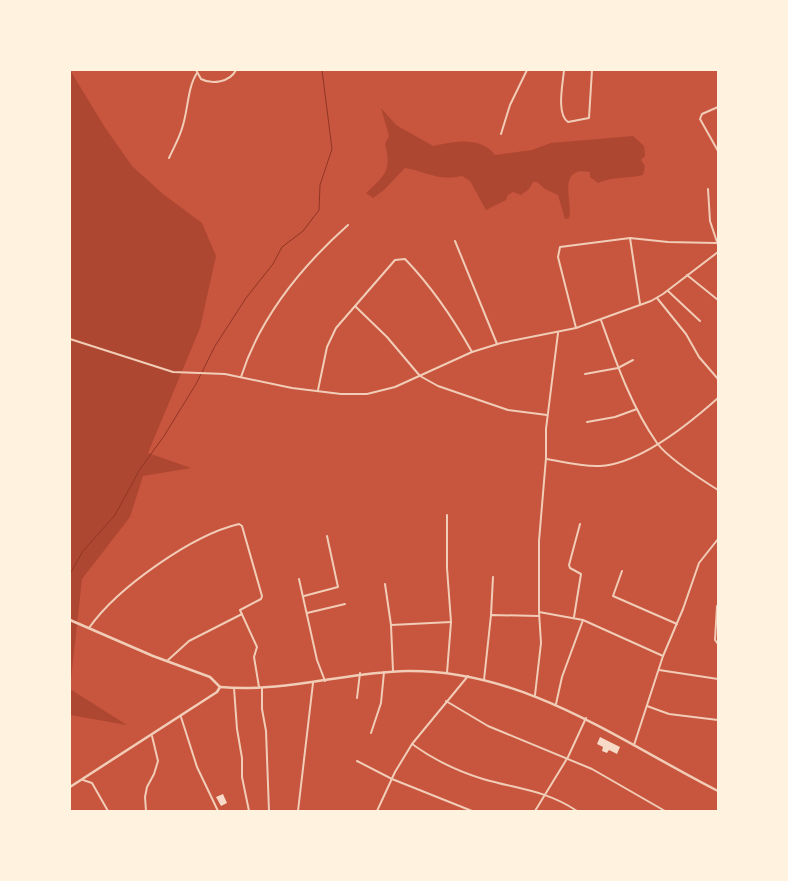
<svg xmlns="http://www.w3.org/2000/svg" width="788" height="881" font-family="Cabin,sans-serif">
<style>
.green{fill:#ae4732}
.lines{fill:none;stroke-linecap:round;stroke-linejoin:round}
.stream{stroke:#8f3625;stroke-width:1}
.building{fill:#f7dbc8}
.minor{stroke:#f1ccb7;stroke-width:2}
.tertiary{stroke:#f1ccb7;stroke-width:2.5}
</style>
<rect width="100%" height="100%" fill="#c8553d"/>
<g class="green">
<path d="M70 70 104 126 132 166 163 194 202 223 216 256 200 328 148 453 191 468 143 476 130 517 82 579 70 688Z"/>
<path d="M381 108 396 125 433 146C454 141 481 136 495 155L532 150 551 143 633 136 644 146 645 156 641 160 645 166 643 175C626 179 615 176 598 183L590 177V172C555 165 574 206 569 218L565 219 558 195 545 189 537 182H533L529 189 521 195 513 192 508 195 506 200 486 210 470 181 462 176C435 181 429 172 405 168L384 190 373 198 366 193C385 175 392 171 385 144L389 136Z"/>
<path d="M70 689 127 725 70 715Z"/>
</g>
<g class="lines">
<path class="stream" d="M70 574 83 551 115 515 140 469 164 436 196 384 215 346 246 298 273 264 282 247 303 231 319 210 320 185 332 149 322 70"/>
</g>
<g class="building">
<path d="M600 737 620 747 617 754 609 750 607 753 602 751 603 747 597 744Z"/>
<path d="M223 794 227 803 221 806 216 797Z"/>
</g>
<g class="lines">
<g class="minor">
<path d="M196 70 201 79C212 85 230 82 236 70"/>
<path d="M564 70C563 83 556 114 568 122L589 118 592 70"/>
<path d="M718 107 702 114 700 119 718 151"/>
<path d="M501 134 510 105 527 70"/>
<path d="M169 158C174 147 180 137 183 125 188 109 188 86 197 73"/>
<path d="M708 189 710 221 718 245"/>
<path d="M630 238 640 304"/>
<path d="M455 241 497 344"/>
<path d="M687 275 718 300"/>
<path d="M668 291 700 321"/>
<path d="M657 298 686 334 699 357 718 379"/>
<path d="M355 306 387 337 420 376 438 386 508 410 547 415"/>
<path d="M601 320C616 362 631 406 657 443 668 458 702 480 718 490"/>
<path d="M576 328 558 257 560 247 630 238 668 242 716 243"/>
<path d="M70 339 173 372 225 374 292 388 341 394H367L395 387 472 352 501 343 576 328 651 301 663 294 718 252"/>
<path d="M585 374 618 368 633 360"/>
<path d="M241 377C260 317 301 267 348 225"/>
<path d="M318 390 327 347 336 328 395 260 405 259C432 287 453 318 472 352"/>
<path d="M587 422 615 417 637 409"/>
<path d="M547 459C564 462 582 467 600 466 639 464 690 423 718 398"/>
<path d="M447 515V568L451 622 447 673"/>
<path d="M622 571 613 596 677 624"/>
<path d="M299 579 317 660 325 681"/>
<path d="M385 584 391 625 393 671"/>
<path d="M304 596 338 587 327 536"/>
<path d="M717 606 715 640 718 644"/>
<path d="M539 612V541L546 458V429L558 333"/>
<path d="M307 613 345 604"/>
<path d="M491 615 493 577"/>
<path d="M574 617 581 574 570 568 569 565 580 524"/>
<path d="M391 625 451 622"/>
<path d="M89 628C117 588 192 535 239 524L242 526 262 596 261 599 240 610 257 647 254 657 259 687"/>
<path d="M167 661 189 641 242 614"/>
<path d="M659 670 718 679"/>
<path d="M484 680 491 615 539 616"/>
<path d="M234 688 237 729 242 758V777L249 811"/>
<path d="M262 688V709L266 731 269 811"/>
<path d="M535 695 541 643 539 612 583 620 663 656"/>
<path d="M357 698 360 673"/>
<path d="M446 701 488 726 592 769 665 811"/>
<path d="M556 704 562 677 583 620"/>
<path d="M647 706 669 714 718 720"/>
<path d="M181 717 197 767 218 811"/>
<path d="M371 733 381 703 384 672"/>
<path d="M412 744C434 760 457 771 483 779 517 789 546 790 577 811"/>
<path d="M634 745 663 656 683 609 699 563 718 539"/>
<path d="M357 761 392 779 472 811"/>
<path d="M83 780 92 783 108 811"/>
<path d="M146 811 145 797 147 787 154 774 158 761 152 736"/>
<path d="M298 811 313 683"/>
<path d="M377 811 395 772 412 744 468 676"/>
<path d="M535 811 568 757 586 718"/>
</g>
<g class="tertiary">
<path d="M70 620 153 656 210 677 220 687"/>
<path d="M220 687C287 693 343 672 408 671 525 670 618 740 718 791"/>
<path d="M70 787 217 692 220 687"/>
</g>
</g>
<rect width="788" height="881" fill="none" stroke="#fff3e0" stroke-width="142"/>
</svg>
